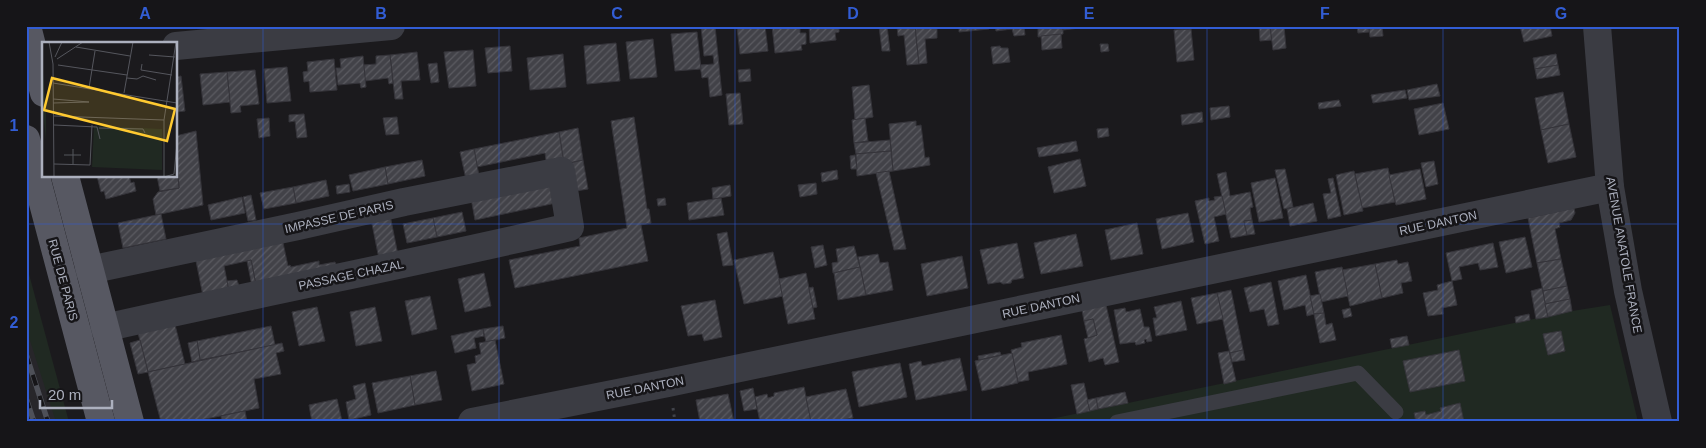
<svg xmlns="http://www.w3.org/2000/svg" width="1706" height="448" font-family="Helvetica,sans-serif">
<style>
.built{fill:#27262a}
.green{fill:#202922}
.building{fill:url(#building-hatch);stroke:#35343a}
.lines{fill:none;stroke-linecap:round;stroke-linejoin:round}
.path{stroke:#41434a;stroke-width:3;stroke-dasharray:2.5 4;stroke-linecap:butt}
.service{stroke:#3b3c43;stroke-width:15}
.minor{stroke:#3b3c43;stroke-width:28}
.primary{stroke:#575862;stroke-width:28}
.rail-casing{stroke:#4e5058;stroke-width:5.5}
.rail{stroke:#161518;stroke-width:4;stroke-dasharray:11;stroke-linecap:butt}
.grid{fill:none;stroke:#325dd4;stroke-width:1;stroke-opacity:0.55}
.labels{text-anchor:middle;stroke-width:5;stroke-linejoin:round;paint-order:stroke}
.street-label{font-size:12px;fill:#acb0be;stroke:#161518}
.inset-road{fill:none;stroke:#55565d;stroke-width:1}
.view{fill:#ffca31;fill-opacity:0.15;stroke:#ffca31;stroke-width:2.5}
.inset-edge{fill:none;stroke:#acb0be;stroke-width:2.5}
.neatline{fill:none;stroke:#325dd4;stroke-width:2}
.grid-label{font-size:16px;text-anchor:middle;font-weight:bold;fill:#325dd4}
</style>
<defs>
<pattern id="building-hatch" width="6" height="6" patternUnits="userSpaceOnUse" patternTransform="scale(1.25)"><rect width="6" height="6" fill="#424248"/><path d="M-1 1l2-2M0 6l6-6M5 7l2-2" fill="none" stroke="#5b5b61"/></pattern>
</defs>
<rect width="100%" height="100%" fill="#1b1a1d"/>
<path class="built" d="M26 309 59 422H26Z"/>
<g class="green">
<path d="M26 263 69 422H56L26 328Z"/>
<path d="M1610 305 1638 422H1036L1572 311Z"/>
</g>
<g class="building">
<path d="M701 26H715L722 95 710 97 708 77 702 78 700 65 714 64 713 55 704 56Z"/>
<path d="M765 26 768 51 740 54 737 27Z"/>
<path d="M772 26H800V33H806V44L801 45 802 50 775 53Z"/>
<path d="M809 26H839V32L835 33 836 40 810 43Z"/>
<path d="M879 26H887L890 51H882Z"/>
<path d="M897 26H915L919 64 907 65 904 35 898 36Z"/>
<path d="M915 26H937V38L925 39 927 63 919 64Z"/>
<path d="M959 26H989V29L959 32Z"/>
<path d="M995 26H1024L1025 35 1014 36 1012 29 996 31Z"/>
<path d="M1038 26H1063V34L1038 37Z"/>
<path d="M1063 26H1088V27L1063 30Z"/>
<path d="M1259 26H1270L1272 40 1260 41Z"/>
<path d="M1270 26H1284L1286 48 1273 50Z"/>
<path d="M1357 26H1369V32L1358 33Z"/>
<path d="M1369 26H1382L1383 36 1370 37Z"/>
<path d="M1520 26H1550L1552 36 1524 42Z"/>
<path d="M1191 29 1194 60 1177 62 1174 30Z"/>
<path d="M697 32 701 69 675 71 671 34Z"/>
<path d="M1061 34 1062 48 1042 50 1041 36Z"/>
<path d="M653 39 657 77 630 79 626 42Z"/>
<path d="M616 43 620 81 587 84 584 46Z"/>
<path d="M1100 44H1108L1109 51 1101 52Z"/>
<path d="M510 46 512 71 488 73 485 48Z"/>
<path d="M1000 46 1001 48H1008L1010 62 993 64 991 47Z"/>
<path d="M473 50 476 86 449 88 444 52Z"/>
<path d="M417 52 420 80 401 81 403 99H395L390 55Z"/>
<path d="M563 54 566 87 530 90 527 58Z"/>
<path d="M1556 54 1558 65 1535 69 1533 58Z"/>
<path d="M390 55 393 83 389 84 388 78 365 81 363 65 376 64V56Z"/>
<path d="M363 56 366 87 361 88 360 83 338 85 336 68H341L340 59Z"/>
<path d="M334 59 337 90 310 92 309 81 304 82 303 72 308 71 307 62Z"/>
<path d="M437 63 439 82 431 83 428 64Z"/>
<path d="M1558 65 1560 75 1537 79 1535 69Z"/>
<path d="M287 67 291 101 267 103 264 69Z"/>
<path d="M750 69 751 81 739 82 738 70Z"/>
<path d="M255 70 259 104 240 106 241 112 231 113 227 72Z"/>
<path d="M227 72 230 102 203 105 200 74Z"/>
<path d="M181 76 185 111 176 112V77Z"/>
<path d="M1437 84 1440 96 1409 100 1407 90Z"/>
<path d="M869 85 873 117 855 120 852 87Z"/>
<path d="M1405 90 1407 98 1373 103 1371 95Z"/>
<path d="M1563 92 1569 124 1541 130 1535 98Z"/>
<path d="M740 93 743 124 729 125 726 94Z"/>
<path d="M1339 100 1341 106 1319 109 1318 103Z"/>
<path d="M1443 103 1449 129 1419 135 1414 109Z"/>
<path d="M1229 106 1230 117 1211 120 1210 108Z"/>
<path d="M1202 112 1203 122 1182 125 1181 115Z"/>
<path d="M304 114 307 137 297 138 295 121 289 122V115Z"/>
<path d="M397 117 399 134 386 135 383 118Z"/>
<path d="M634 117 647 209H649L651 223 641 225 648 261 515 288 509 260 580 246 579 238 627 228 611 121Z"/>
<path d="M269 118 270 136 259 138 257 119Z"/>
<path d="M865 118 868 141 854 143 852 120Z"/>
<path d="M916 121V126L921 125 925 158 929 157 930 165 893 171 889 124Z"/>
<path d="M1569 124 1576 157 1548 163 1541 130Z"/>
<path d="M578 128 583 160 564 164 559 132Z"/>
<path d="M1108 128 1109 136 1098 138 1097 129Z"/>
<path d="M196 131 203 205 156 215 153 199 158 192 179 188 176 136Z"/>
<path d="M559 132 564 164 547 167 545 153 477 167 474 149Z"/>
<path d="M890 140 891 151 856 154 854 143Z"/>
<path d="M1076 141 1078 151 1039 157 1037 148Z"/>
<path d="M474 149 480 181 467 184 460 152Z"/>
<path d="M891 151 893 171 857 176 856 154Z"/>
<path d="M855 155 857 169H851L850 156Z"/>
<path d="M176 159 179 188 160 191 157 176H176Z"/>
<path d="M1080 159 1086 186 1054 193 1048 167Z"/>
<path d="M422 160 425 176 388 184 385 167Z"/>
<path d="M583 160 588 189 570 192 566 164Z"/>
<path d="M1434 161 1438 184 1426 187 1421 163Z"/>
<path d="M385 167 388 184 353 191 349 175Z"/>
<path d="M1388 168 1395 202 1362 208 1355 174Z"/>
<path d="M1285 169 1293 207 1284 209 1275 170Z"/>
<path d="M1420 169 1426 199 1396 205 1389 175Z"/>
<path d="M837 170 838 179 822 182 821 173Z"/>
<path d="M889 171 906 249 894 250 876 173Z"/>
<path d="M1354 171 1363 211 1344 215 1336 175Z"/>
<path d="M1226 172 1230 196 1250 192 1253 207 1250 208 1252 220 1244 221 1247 235 1231 238 1217 174Z"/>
<path d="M97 176H129L131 183 134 182 136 191 106 199 104 191 101 192Z"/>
<path d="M1275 178 1283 218 1259 222 1251 183Z"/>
<path d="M1333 178 1341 216 1328 219 1323 194 1331 193 1328 179Z"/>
<path d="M326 180 329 196 296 203 293 187Z"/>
<path d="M551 182 556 203 475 220 471 198Z"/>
<path d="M816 183 817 194 800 197 798 185Z"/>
<path d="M349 184 350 192 337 194 336 186Z"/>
<path d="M730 185 731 196 713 199 712 188Z"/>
<path d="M293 187 296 203 264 209 260 193Z"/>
<path d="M251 195 256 220 248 221 243 197Z"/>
<path d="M1222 196 1226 214 1214 217 1219 241 1205 244 1195 201 1209 198V201L1215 200 1214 197Z"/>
<path d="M242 197 245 213 211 220 208 205Z"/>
<path d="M665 198 666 205 658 206 657 199Z"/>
<path d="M721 198 724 215 689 220 687 203Z"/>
<path d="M1313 203 1317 221 1290 226 1287 209Z"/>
<path d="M1574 208 1575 213 1571 220 1559 223 1560 227 1555 229 1561 259 1537 263 1528 218Z"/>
<path d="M462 212 466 231 437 237 433 218Z"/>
<path d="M1188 213 1194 242 1162 249 1156 219Z"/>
<path d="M161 214 166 239 123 248 118 223Z"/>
<path d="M390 215 398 255 379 259 371 219Z"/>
<path d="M433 218 437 237 407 243 403 224Z"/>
<path d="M1252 220 1255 234 1247 235 1244 221Z"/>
<path d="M1137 223 1143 254 1111 260 1105 230Z"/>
<path d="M727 232 733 265 723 266 717 234Z"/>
<path d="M1076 234 1083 266 1041 274 1034 243Z"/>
<path d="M1525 237 1532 267 1506 273 1499 242Z"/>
<path d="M282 238 288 266 290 265 291 267 319 261V265L335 262 337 268 256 285 251 260 224 266 229 291 203 296 195 256Z"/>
<path d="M1017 243 1024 278 1012 280 1011 283 1003 284 1000 282 988 284 980 250Z"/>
<path d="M1493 243 1498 267 1480 270 1478 263 1459 267 1462 279 1452 281 1446 253Z"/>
<path d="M823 245 827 265 815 268 811 247Z"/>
<path d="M854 246 860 267 833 273 832 263 838 262 836 249Z"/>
<path d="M773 252 783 296 744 304 734 260Z"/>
<path d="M878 254 880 263 888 262 893 290 866 295 858 257Z"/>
<path d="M962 256 968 288 927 296 921 264Z"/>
<path d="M1561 259 1567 286 1543 291 1537 263Z"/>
<path d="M251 260 256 285 252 286 247 261Z"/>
<path d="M1397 260 1398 264 1408 262 1412 281 1401 283 1403 293 1382 298 1375 264Z"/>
<path d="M1375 264 1382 298 1350 306 1342 270Z"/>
<path d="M860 267 866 295 838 300 834 273Z"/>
<path d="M1342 267 1348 296 1321 302 1315 272Z"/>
<path d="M484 273 491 306 465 312 458 279Z"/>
<path d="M806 273 815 319 788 324 779 279Z"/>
<path d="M1306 275 1314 314 1307 316 1305 305 1284 310 1278 281Z"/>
<path d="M237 280 240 289 229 291 227 281Z"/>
<path d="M1452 281 1457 305 1442 308 1443 314 1428 316 1423 293 1438 290 1437 285Z"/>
<path d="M1271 282 1279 324 1268 326 1264 309 1250 312 1244 288Z"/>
<path d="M1567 286 1570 299 1545 304 1543 291Z"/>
<path d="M813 287 817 307 813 308 809 288Z"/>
<path d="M1542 288 1548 317 1536 319 1531 291Z"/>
<path d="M1231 290 1243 350 1230 353 1217 293Z"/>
<path d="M1217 293 1223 319 1197 324 1191 298Z"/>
<path d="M1320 294 1324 313 1314 314 1310 296Z"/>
<path d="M430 296 437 329 412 335 405 301Z"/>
<path d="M1570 299 1572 311 1548 317 1545 304Z"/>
<path d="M715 300 722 337 704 341 702 334 688 336 681 306Z"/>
<path d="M1181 301 1187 330 1156 336 1153 318H1157L1154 307Z"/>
<path d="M1106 305 1119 362 1105 365 1103 358 1089 362 1084 339 1097 335 1093 319 1084 321 1082 310Z"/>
<path d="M317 307 325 341 299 346 292 312Z"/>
<path d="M375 307 382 341 356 346 350 312Z"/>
<path d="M1125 308 1126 312 1140 309 1144 327H1149L1152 341 1147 342 1146 339 1144 340 1145 343 1136 345 1135 342 1120 344 1114 310Z"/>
<path d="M1350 308 1352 316 1344 318 1342 310Z"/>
<path d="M1324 313 1326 325 1332 323 1336 340 1320 343 1314 314Z"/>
<path d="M1529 314 1530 320 1516 323 1515 317Z"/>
<path d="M1093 319 1097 335 1088 338 1084 321Z"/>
<path d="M174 321 185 364 148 372 137 329Z"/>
<path d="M271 326 275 345 200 360 197 341Z"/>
<path d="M503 326 505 338 486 342 483 329Z"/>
<path d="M483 329 484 336 474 338 476 348 455 353 451 336Z"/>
<path d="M1561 331 1565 351 1548 355 1543 334Z"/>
<path d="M1061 335 1067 364 1028 372 1029 380 1018 382 1011 350 1022 347 1021 343Z"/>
<path d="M1407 336 1409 345 1392 348 1390 339Z"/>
<path d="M140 340 148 372 138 374 130 343Z"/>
<path d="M495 340 504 384 472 391 467 365 476 363 475 356 481 354 479 343Z"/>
<path d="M197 341 200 360 192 362 188 343Z"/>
<path d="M282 343 284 351 276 353 281 374 254 379 259 408 191 422H161L148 372Z"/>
<path d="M1243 350 1245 360 1232 362 1230 353Z"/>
<path d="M1459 350 1465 381 1410 392 1403 361Z"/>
<path d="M1229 351 1236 381 1224 384 1218 353Z"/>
<path d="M1000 352 1001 355 979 360 978 356Z"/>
<path d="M1012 353 1018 383 982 391 975 361Z"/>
<path d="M960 358 967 390 916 400 909 364 921 361 922 366Z"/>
<path d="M900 363 907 397 859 407 852 372Z"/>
<path d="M436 371 442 400 415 405 410 376Z"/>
<path d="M410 376 415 405 378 413 372 383Z"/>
<path d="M365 383 371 415 349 420 346 402 356 399 353 386Z"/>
<path d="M1084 383 1090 411 1077 414 1071 385Z"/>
<path d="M804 387 811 421 760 422 755 397 767 394 768 398 774 396V393Z"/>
<path d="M753 388 757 409 744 411 740 391Z"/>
<path d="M846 389 853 418 829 422H811L806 397Z"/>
<path d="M1125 392 1128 403 1098 409 1096 398Z"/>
<path d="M728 394 734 422H700L696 400Z"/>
<path d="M1096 398 1098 409 1090 411 1087 400Z"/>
<path d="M337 399 342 421 312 422 309 405Z"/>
<path d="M1460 403 1464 422H1416L1414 413 1425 411 1426 415 1441 411 1440 408Z"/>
<path d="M245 411 247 422H222L221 416Z"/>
</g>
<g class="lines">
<path class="path" d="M673 408 675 422"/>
<path class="service" d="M1117 422 1358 373 1396 412"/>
<g class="minor">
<path d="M1597 26 1610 187 1628 291 1658 422"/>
<path d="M176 46 391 26"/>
<path d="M89 270 298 226 404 202 561 171 570 227C415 263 259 293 104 328"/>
<path d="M472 422 668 383 1610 187"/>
</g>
<g class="primary">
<path d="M27 26 44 93"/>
<path d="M26 139 101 422"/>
<path d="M65 176 130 422"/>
</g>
<g class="rail-casing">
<g id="rail">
<path d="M26 354 48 422"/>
<path d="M26 398 34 422"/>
</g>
</g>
<use href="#rail" class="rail"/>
</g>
<path class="grid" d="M263 26V422M499 26V422M735 26V422M971 26V422M1207 26V422M1443 26V422M26 224H1680"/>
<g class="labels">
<g class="street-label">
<text transform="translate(339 217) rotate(-13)" y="4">IMPASSE DE PARIS</text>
<text transform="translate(1438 223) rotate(-12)" y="4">RUE DANTON</text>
<text transform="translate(1624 255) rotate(80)" y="4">AVENUE ANATOLE FRANCE</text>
<text transform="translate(351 275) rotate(-12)" y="4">PASSAGE CHAZAL</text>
<text transform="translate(63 280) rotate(75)" y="4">RUE DE PARIS</text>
<text transform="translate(1041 306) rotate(-12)" y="4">RUE DANTON</text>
<text transform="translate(645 388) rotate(-11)" y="4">RUE DANTON</text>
</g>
</g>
<g transform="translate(42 42)">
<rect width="135" height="135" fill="#1b1a1d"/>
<path d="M0 19 4 67V98L0 59ZM52 84 120 87V128L50 125Z" fill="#202922"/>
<path class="inset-road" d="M7 0 11 22 12 135M34 5 88 14M107 13 133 15M13 15 20 0M15 17 41 0M100 22 99 28 130 33M16 23 85 33M85 36 95 37 101 34 114 38M11 41 135 61M47 46 53 9M82 51 91 0M11 57 47 60M11 61 47 60M12 74 122 78M12 83 55 85 58 97M57 86 101 87 103 91M22 113H39M12 122 48 123 50 83M31 123V107M122 135V78L134 0M122 135 132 132 135 101"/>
<path class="view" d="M10 36 133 67 125 99 2 68Z"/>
<rect width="135" height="135" class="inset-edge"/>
</g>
<rect width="1706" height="448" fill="none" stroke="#161518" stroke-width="55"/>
<path d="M40 400v8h72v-8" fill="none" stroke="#acb0be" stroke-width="2.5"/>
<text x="48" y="400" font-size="15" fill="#acb0be" stroke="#161518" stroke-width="4" paint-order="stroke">20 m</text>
<rect x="28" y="28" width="1650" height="392" class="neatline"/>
<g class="grid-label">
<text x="145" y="19">A</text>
<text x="381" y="19">B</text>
<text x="617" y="19">C</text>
<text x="853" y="19">D</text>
<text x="1089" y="19">E</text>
<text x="1325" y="19">F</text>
<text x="1561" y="19">G</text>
<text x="14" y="131">1</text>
<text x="14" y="328">2</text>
</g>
</svg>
